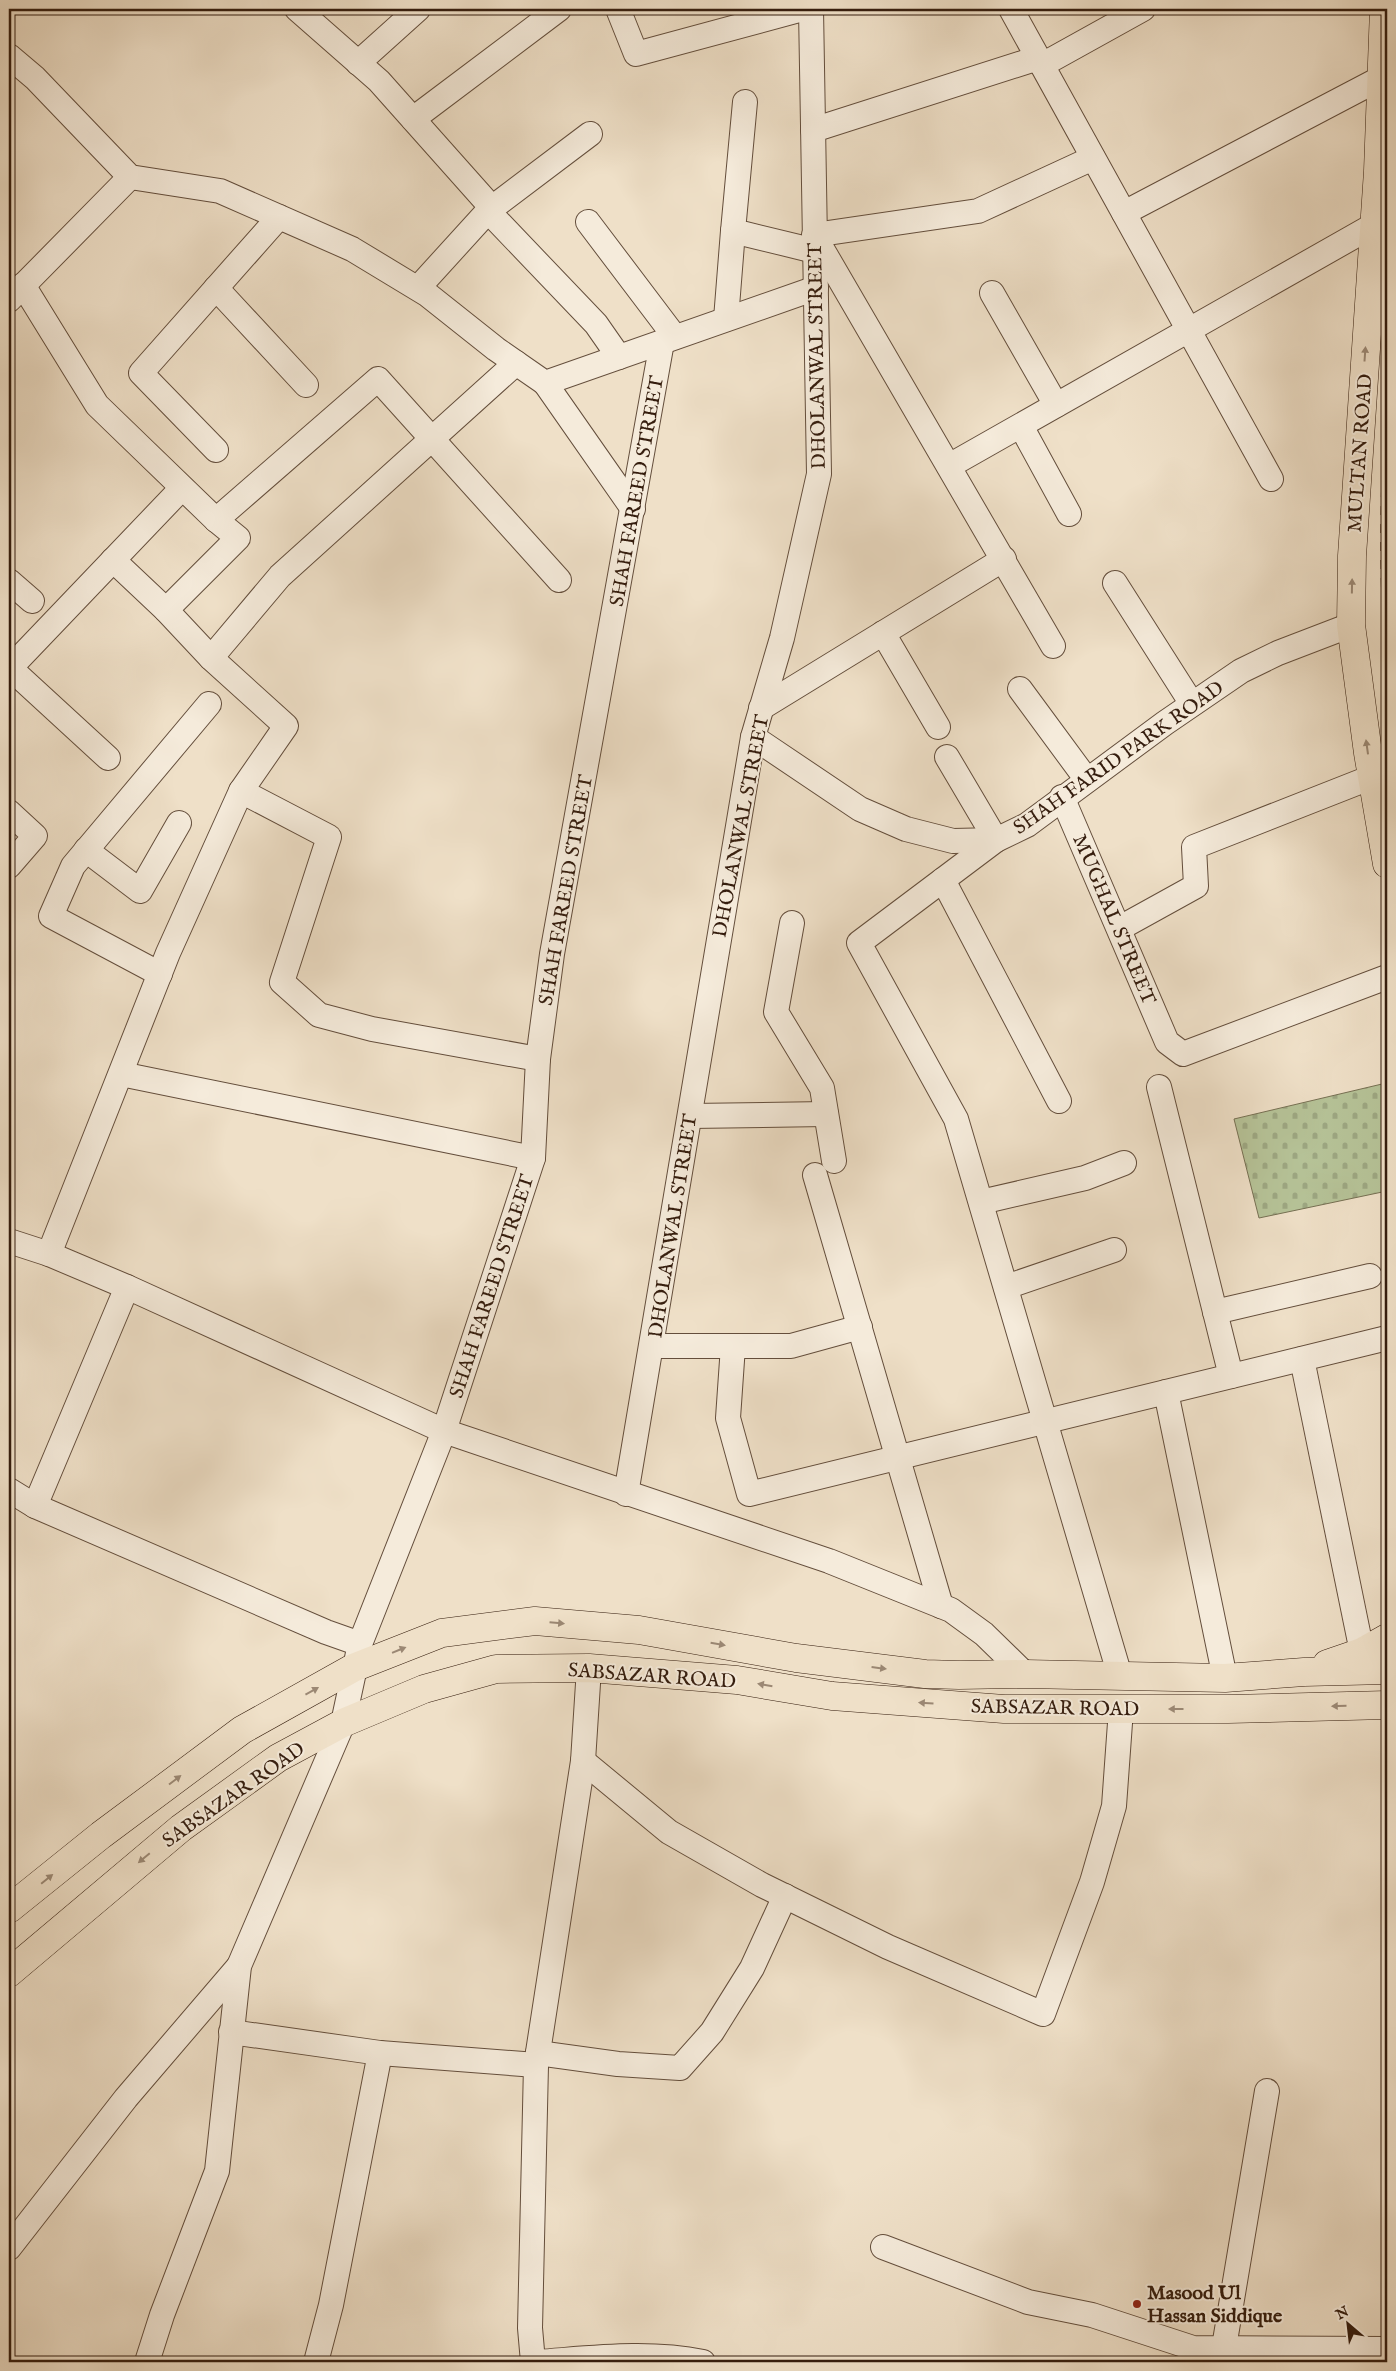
<svg xmlns="http://www.w3.org/2000/svg" width="1396" height="2371" font-family="'IM FELL English',serif">
<style>
.cemetery{fill:url(#cemetery-stones);stroke:#767053}
.lines{fill:none;stroke-linecap:round;stroke-linejoin:round}
.minor-casing{stroke:#644e3c;stroke-width:26}
.major-casing{stroke:#351d0e;stroke-width:29}
.minor{stroke:#f5ebdb;stroke-width:24}
.major{stroke:#efe0c8;stroke-width:28}
.rail{stroke:#351d0e;stroke-width:4;stroke-dasharray:9 9;stroke-linecap:butt}
.oneway{fill:#9b8874}
.poi-dot{fill:#8f2418;stroke:#f5ebdb;stroke-width:2}
.labels{text-anchor:middle;stroke-width:4;stroke-linejoin:round;paint-order:stroke}
.street-label{font-size:20px;fill:#351d0e;stroke:#f5ebdb}
.poi-label{font-size:20px;font-weight:bold;fill:#351d0e;stroke:#f5ebdb;text-anchor:start}
</style>
<defs>
<pattern id="cemetery-stones" width="16" height="16" patternUnits="userSpaceOnUse" patternTransform="scale(1.25)"><rect width="16" height="16" fill="#b6c398"/><path d="M2 7V4a2 2 0 0 1 4 0v3zM10 15v-3a2 2 0 0 1 4 0v3z" fill="#9da782"/></pattern>
</defs>
<rect width="100%" height="100%" fill="#efe0c8"/>
<filter id="stains"><feTurbulence type="fractalNoise" baseFrequency=".004" numOctaves="4"/><feColorMatrix values="0 0 0 0 .2 0 0 0 0 .09 0 0 0 0 .02 0 0 0 .5 -.17"/></filter>
<radialGradient id="worn" r=".72"><stop offset=".6" stop-color="#630" stop-opacity="0"/><stop offset="1" stop-color="#630" stop-opacity=".3"/></radialGradient>
<path class="cemetery" d="M1382 1084 1387 1104V1191L1259 1218 1234 1119Z"/>
<g class="lines">
<g class="minor-casing">
<g id="minor">
<path d="M297 9 379 81 492 208"/>
<path d="M618 9 636 54 803 9"/>
<path d="M1011 9 1271 479"/>
<path d="M9 56 35 78 130 177 220 191 352 249 428 295 496 349 545 383 816 288"/>
<path d="M358 63 418 9"/>
<path d="M1042 65 1143 9"/>
<path d="M745 102 733 231 815 251"/>
<path d="M413 119 559 9"/>
<path d="M813 130 1038 58"/>
<path d="M488 211 596 324 619 357"/>
<path d="M1124 213 1381 78"/>
<path d="M588 222 675 337"/>
<path d="M23 285 97 405 216 520 238 538 166 610"/>
<path d="M216 288 306 385"/>
<path d="M418 288 488 211 590 134"/>
<path d="M992 293 1056 405"/>
<path d="M9 300 130 177"/>
<path d="M726 319 733 231"/>
<path d="M545 383 633 509"/>
<path d="M1021 426 1069 514"/>
<path d="M216 450 141 373 279 217"/>
<path d="M949 466 1374 225"/>
<path d="M216 520 378 379 559 580"/>
<path d="M9 581 32 601"/>
<path d="M1115 583 1192 704"/>
<path d="M883 633 938 727"/>
<path d="M1053 646 814 235 978 211 1093 158"/>
<path d="M211 658 280 576 516 363"/>
<path d="M10 668 182 488"/>
<path d="M9 670 10 668 108 758"/>
<path d="M1020 689 1087 780"/>
<path d="M761 708 1004 559"/>
<path d="M753 737 860 809 906 829 953 841 996 840 1027 825 1165 723 1241 671 1278 653 1351 625"/>
<path d="M947 757 996 840 859 943 956 1119 1120 1676"/>
<path d="M241 791 329 837 282 982 319 1015 372 1029 538 1059"/>
<path d="M1062 797 1167 1042 1183 1054 1387 977"/>
<path d="M9 812 35 836 9 866"/>
<path d="M86 850 140 891 179 823"/>
<path d="M943 880 1059 1101"/>
<path d="M792 923 776 1012 822 1088 834 1161"/>
<path d="M1120 928 1196 886 1194 847 1372 777"/>
<path d="M160 974 51 916 73 866 209 704"/>
<path d="M121 1074 533 1158"/>
<path d="M1159 1087 1231 1376"/>
<path d="M690 1116 826 1114"/>
<path d="M815 1175 941 1606"/>
<path d="M981 1202 1085 1178 1124 1163"/>
<path d="M9 1241 49 1254 127 1287 444 1431 829 1561 951 1610 984 1634 1025 1674"/>
<path d="M49 1254 168 953 241 791 286 726 211 658 166 610 113 560"/>
<path d="M127 1287 35 1506 326 1632 360 1644"/>
<path d="M1006 1287 1114 1250"/>
<path d="M1215 1312 1370 1276"/>
<path d="M652 1346H791L860 1327"/>
<path d="M733 1346 728 1418 749 1494 1387 1338"/>
<path d="M1302 1359 1362 1652"/>
<path d="M1166 1392 1225 1678"/>
<path d="M9 1490 35 1506"/>
<path d="M626 1494 753 737 782 638 819 474 811 9"/>
<path d="M583 1761 669 1832 762 1885 888 1947 1043 2014 1092 1882 1114 1806 1121 1709"/>
<path d="M231 2032 380 2053 536 2065 583 1761 589 1668"/>
<path d="M538 2053 618 2064 680 2068 712 2032 752 1968 785 1896"/>
<path d="M883 2247 1028 2302 1092 2315 1193 2348 1387 2349"/>
<path d="M9 2248 126 2098 239 1966"/>
<path d="M1224 2347 1267 2091"/>
<path d="M147 2362 162 2315 217 2171 239 1966 343 1723 360 1644 444 1431 533 1158 538 1059 552 954 662 342"/>
<path d="M316 2362 331 2305 380 2053"/>
<path d="M533 2362 530 2328 536 2065"/>
<path d="M538 2362C594 2358 648 2351 703 2362"/>
</g>
</g>
<g class="major-casing">
<g id="major">
<path d="M1384 9 1378 171 1352 556 1351 625 1368 753 1387 864"/>
<path d="M1327 1664 1362 1652 1387 1638"/>
<path d="M9 1909 101 1835 242 1730 353 1668 442 1633 535 1621 639 1630 796 1658 925 1674 959 1675 1025 1674 1225 1678 1304 1672 1387 1670"/>
<path d="M9 1973 181 1828 278 1758 343 1723 424 1689 496 1669 589 1668 737 1680 832 1696 1004 1709H1228L1387 1705"/>
</g>
</g>
<use href="#minor" class="minor"/>
<use href="#major" class="major"/>
<path class="rail" d="M1387 380C1383 474 1379 567 1387 661"/>
</g>
<defs><path id="oneway-solid" d="M-6-.8H1V-3.2L6.5 0L1 3.2V.8H-6Z" transform="scale(1.25)"/></defs>
<g class="oneway">
<use href="#oneway-solid" transform="translate(1365 354) rotate(-86)"/>
<use href="#oneway-solid" transform="translate(1352 586) rotate(-89)"/>
<use href="#oneway-solid" transform="translate(1367 747) rotate(-98)"/>
<use href="#oneway-solid" transform="translate(557 1623) rotate(5)"/>
<use href="#oneway-solid" transform="translate(718 1644) rotate(10)"/>
<use href="#oneway-solid" transform="translate(399 1650) rotate(-22)"/>
<use href="#oneway-solid" transform="translate(879 1668) rotate(7)"/>
<use href="#oneway-solid" transform="translate(765 1685) rotate(-170)"/>
<use href="#oneway-solid" transform="translate(312 1691) rotate(-29)"/>
<use href="#oneway-solid" transform="translate(926 1703) rotate(-176)"/>
<use href="#oneway-solid" transform="translate(1339 1706) rotate(179)"/>
<use href="#oneway-solid" transform="translate(1176 1709) rotate(180)"/>
<use href="#oneway-solid" transform="translate(175 1780) rotate(-37)"/>
<use href="#oneway-solid" transform="translate(144 1858) rotate(140)"/>
<use href="#oneway-solid" transform="translate(47 1879) rotate(-39)"/>
</g>
<circle class="poi-dot" cx="1137" cy="2304" r="5"/>
<g class="labels">
<g class="street-label">
<text transform="translate(816 356) rotate(-91)" y="7">DHOLANWAL STREET</text>
<text transform="translate(1359 453) rotate(-86)" y="7">MULTAN ROAD</text>
<text transform="translate(636 491) rotate(-80)" y="7">SHAH FAREED STREET</text>
<text transform="translate(1118 757) rotate(-35)" y="7">SHAH FARID PARK ROAD</text>
<text transform="translate(740 826) rotate(-79)" y="7">DHOLANWAL STREET</text>
<text transform="translate(565 890) rotate(-80)" y="7">SHAH FAREED STREET</text>
<text transform="translate(1115 919) rotate(67)" y="7">MUGHAL STREET</text>
<text transform="translate(672 1226) rotate(-81)" y="7">DHOLANWAL STREET</text>
<text transform="translate(491 1286) rotate(-72)" y="7">SHAH FAREED STREET</text>
<text transform="translate(652 1675) rotate(4)" y="7">SABSAZAR ROAD</text>
<text transform="translate(1055 1707) rotate(1)" y="7">SABSAZAR ROAD</text>
<text transform="translate(233 1794) rotate(-35)" y="7">SABSAZAR ROAD</text>
</g>
<g class="poi-label">
<text x="1147" y="2299">Masood Ul<tspan x="1147" dy="23">Hassan Siddique</tspan></text>
</g>
</g>
<rect width="1396" height="2371" fill="none" stroke="#efe0c8" stroke-width="30"/>
<rect x="10" y="10" width="1376" height="2351" fill="none" stroke="#351d0e" stroke-width="2.5"/>
<rect x="15" y="15" width="1366" height="2341" fill="none" stroke="#351d0e"/>
<g transform="translate(1348 2324) rotate(332)" stroke="#f5ebdb" stroke-width="4" paint-order="stroke">
<path d="M0-4L9 19L0 12L-9 19Z" fill="#351d0e"/>
<text y="-8" font-size="14" font-weight="bold" text-anchor="middle" fill="#351d0e">N</text>
</g>
<rect width="100%" height="100%" filter="url(#stains)"/>
<rect width="100%" height="100%" fill="url(#worn)"/>
</svg>
